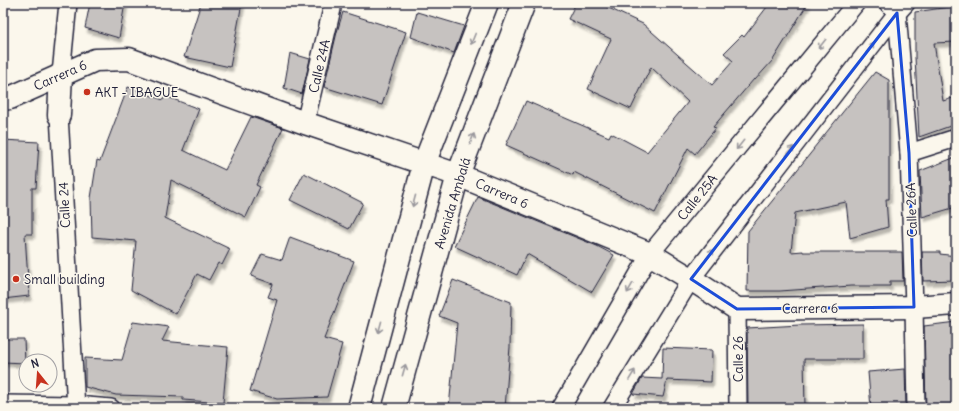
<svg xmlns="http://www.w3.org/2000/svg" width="959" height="411" font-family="Delius,sans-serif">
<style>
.building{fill:#c6c2c0;stroke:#22223b;filter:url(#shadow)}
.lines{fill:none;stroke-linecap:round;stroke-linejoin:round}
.street-casing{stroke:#22223b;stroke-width:20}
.secondary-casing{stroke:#22223b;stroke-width:25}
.street{stroke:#fbf7ec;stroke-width:17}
.secondary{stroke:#fbf7ec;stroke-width:22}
.oneway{stroke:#99979c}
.marked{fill:none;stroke:#1d4ed8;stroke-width:3;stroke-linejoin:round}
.poi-dot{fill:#c8321e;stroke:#fbf7ec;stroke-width:1.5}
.labels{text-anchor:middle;stroke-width:3;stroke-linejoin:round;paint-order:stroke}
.street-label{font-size:13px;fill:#22223b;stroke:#fbf7ec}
.poi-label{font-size:13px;fill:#22223b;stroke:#fbf7ec;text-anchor:start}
</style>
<defs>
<filter id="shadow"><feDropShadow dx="2.5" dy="4.5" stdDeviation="1" flood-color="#0004"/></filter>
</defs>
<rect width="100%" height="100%" fill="#fbf7ec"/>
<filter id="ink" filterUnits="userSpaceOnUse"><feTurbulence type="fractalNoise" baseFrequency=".025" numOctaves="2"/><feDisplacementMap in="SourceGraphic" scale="8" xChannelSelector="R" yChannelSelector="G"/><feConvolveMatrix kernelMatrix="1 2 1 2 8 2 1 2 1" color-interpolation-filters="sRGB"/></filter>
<g filter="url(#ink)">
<g class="building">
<path d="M90 3H125L119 38 85 28Z"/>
<path d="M201 3H242L230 67 184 57Z"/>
<path d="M576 3H598L643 24 712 85 733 61 724 53 742 35 744 37 770 3H808L773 60 755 80 754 79 713 127 716 128 695 154 688 148 655 213 574 172 573 175 506 145 526 101 609 137 611 133 647 152 688 102 651 67 631 109 588 89 611 39 568 19Z"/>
<path d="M956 6V42L934 43 943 101 956 97V124L919 137 915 57V12Z"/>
<path d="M343 12 406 32 382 105 324 87 337 32Z"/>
<path d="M417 12 464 26 454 53 411 37Z"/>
<path d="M290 53 310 59 302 94 284 88Z"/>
<path d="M875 72 889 80V199H886L888 227 850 238 846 202 795 213 791 252 803 251V252H902L903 281H890V286H851L780 291H747L748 231 814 149H813Z"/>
<path d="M128 87 163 100 165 96 199 109 183 150 225 170 251 117 283 128 256 185 260 187 246 217 171 180 165 218 230 249 222 265 218 263 209 280 197 274 176 314 131 290 136 241 92 237 91 198 97 160 100 161Z"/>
<path d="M3 140 39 142 36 188H32V234H25L29 296 3 299Z"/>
<path d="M956 157V207L922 217 920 171Z"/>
<path d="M304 173 363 203 349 229 290 200Z"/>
<path d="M478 197 597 246 614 255 592 292 527 254 517 275 454 246Z"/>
<path d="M290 237 354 261 324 339 342 344 327 397 277 399 250 391 277 300 268 297 273 284 251 276 262 254 282 260Z"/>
<path d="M922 252H940V254L956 256V280L923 281Z"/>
<path d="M453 280 511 302 510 347 505 408H449L457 323 439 316Z"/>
<path d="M133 322 169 327 162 341 228 347 223 403 183 400V397L116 395 85 387V358L122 360Z"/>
<path d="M956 322V408H926L924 326Z"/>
<path d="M863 324V359H804L805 408H748L747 328 800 325Z"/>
<path d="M3 339H24L25 363 3 362Z"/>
<path d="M663 348 712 350 711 382 667 380 663 397 633 394 642 378 662 379Z"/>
<path d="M905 369 906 408H871L868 372Z"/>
</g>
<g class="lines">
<g class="street-casing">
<g id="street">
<path d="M888 3 897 13 909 153 914 307 916 408"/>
<path d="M61 74 68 3"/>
<path d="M59 115 76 408"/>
<path d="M305 123 332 9"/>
<path d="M909 153 956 138"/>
<path d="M737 309 738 408"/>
<path d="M3 404 76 405 111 408"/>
<path d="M561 408 650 254 856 3"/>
<path d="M612 408 691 279 897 13 906 3"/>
</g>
</g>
<g class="secondary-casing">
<g id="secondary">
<path d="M3 99 10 98 95 60 129 59 305 123 458 175 650 254 691 279 737 309 914 307 956 304"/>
<path d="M59 115 61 74"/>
<path d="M359 408 424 164 487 3"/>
<path d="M394 408 458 175 524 3"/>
</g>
</g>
<use href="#street" class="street"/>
<use href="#secondary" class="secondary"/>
</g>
<defs><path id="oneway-shaft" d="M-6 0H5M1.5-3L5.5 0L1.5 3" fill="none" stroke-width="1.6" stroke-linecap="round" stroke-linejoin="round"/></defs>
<g class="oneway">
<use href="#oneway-shaft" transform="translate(473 39) rotate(112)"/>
<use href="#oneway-shaft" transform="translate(822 44) rotate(129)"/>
<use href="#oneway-shaft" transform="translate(870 48) rotate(-52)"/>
<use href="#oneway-shaft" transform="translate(472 139) rotate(-69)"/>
<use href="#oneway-shaft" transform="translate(740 145) rotate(129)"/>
<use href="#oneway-shaft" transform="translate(790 151) rotate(-52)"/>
<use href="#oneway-shaft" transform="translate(414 201) rotate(105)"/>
<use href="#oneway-shaft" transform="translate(710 254) rotate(-52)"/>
<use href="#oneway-shaft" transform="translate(630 288) rotate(120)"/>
<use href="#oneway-shaft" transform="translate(380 327) rotate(105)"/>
<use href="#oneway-shaft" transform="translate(404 370) rotate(-74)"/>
<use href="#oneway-shaft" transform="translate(632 375) rotate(-59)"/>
</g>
</g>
<path class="marked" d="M897 13 909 153 914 307 737 309 691 279Z"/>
<g class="poi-dot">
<circle cx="87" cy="92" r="4"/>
<circle cx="16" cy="279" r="4"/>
</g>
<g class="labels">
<g class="street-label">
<text transform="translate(319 66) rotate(-77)" y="5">Calle 24A</text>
<text transform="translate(60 75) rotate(-24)" y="5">Carrera 6</text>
<text transform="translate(502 193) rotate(23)" y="5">Carrera 6</text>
<text transform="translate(697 197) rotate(-51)" y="5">Calle 25A</text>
<text transform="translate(452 203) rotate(-73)" y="5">Avenida Ambalá</text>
<text transform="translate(64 205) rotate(-93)" y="5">Calle 24</text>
<text transform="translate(911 210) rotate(-92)" y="5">Calle 26A</text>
<text transform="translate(810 308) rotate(-1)" y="5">Carrera 6</text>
<text transform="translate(738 359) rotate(-90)" y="5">Calle 26</text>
</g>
<g class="poi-label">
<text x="95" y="97">AKT - IBAGUE</text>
<text x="24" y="284">Small building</text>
</g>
</g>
<rect width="959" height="411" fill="none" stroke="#fbf7ec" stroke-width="16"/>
<rect x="8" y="8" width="943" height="395" fill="none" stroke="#22223b" stroke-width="1.5" filter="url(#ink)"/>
<g transform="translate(38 373) rotate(343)"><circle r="19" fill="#fbf7ec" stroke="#a4a2a5"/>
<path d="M0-3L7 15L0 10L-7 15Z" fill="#c8321e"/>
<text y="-6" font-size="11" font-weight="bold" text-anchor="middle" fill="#22223b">N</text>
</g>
</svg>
